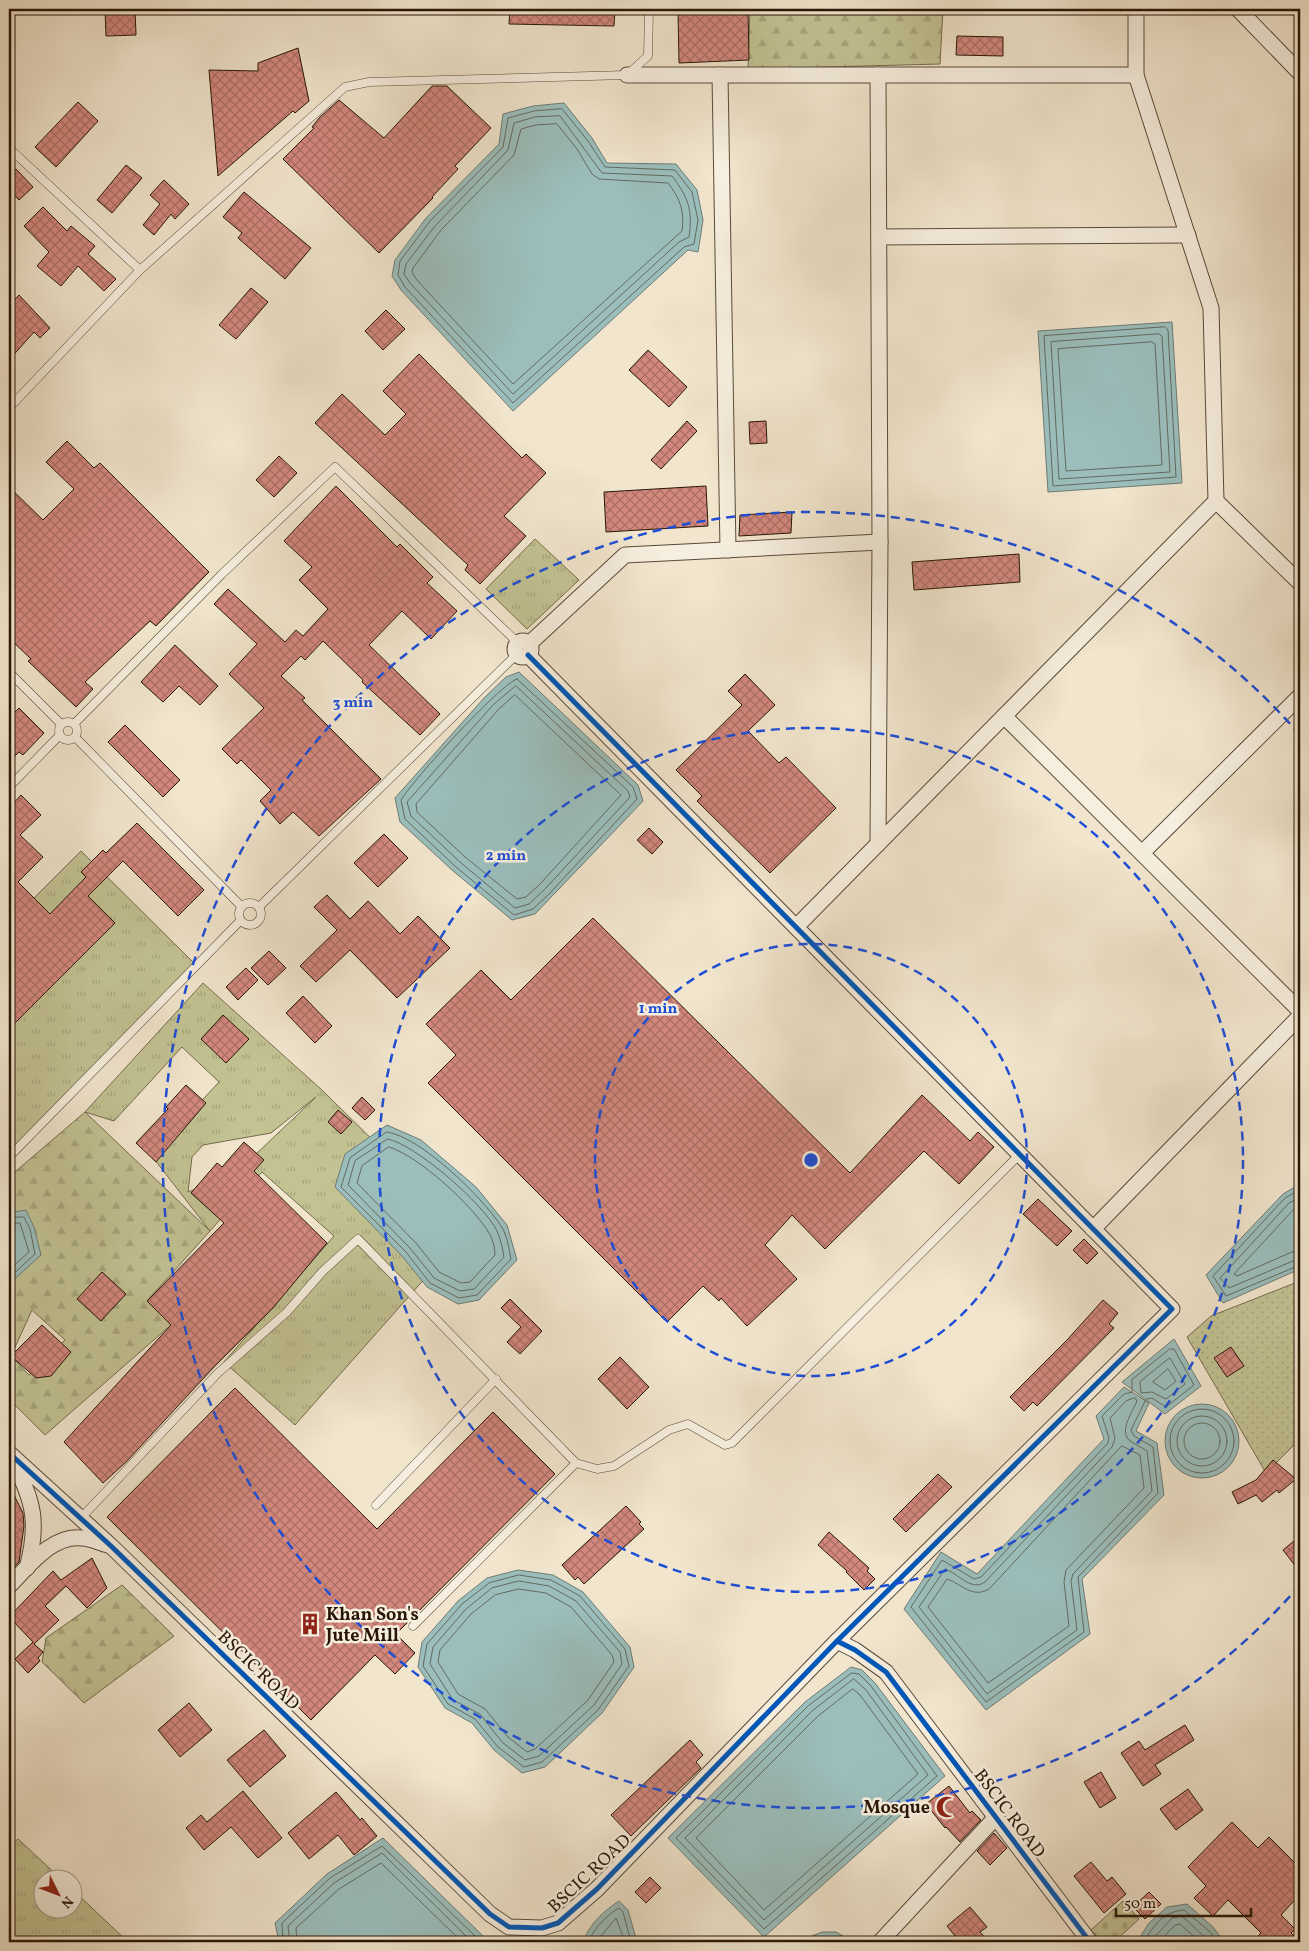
<svg xmlns="http://www.w3.org/2000/svg" width="1309" height="1951" font-family="Vollkorn,serif">
<style>
.grass{fill:url(#grass-tufts);stroke:#756c4c;fill-rule:evenodd}
.forest{fill:url(#forest-firs);stroke:#756c4c;fill-rule:evenodd}
.cemetery{fill:url(#cemetery-stones);stroke:#756c4c}
.park{fill:url(#park-dots);stroke:#756c4c}
.water{fill:#9bbebc;stroke:#6d7b73}
.lines{fill:none;stroke-linecap:round;stroke-linejoin:round}
.shore{stroke:#626a61;stroke-width:1}
.building{fill:url(#building-cross-hatch);stroke:#281606}
.lane-casing{stroke:#5a4a38;stroke-width:9}
.street-casing{stroke:#5a4a38;stroke-width:17}
.lane{stroke:#f6eede;stroke-width:8}
.street{stroke:#f6eede;stroke-width:15}
.cycleway-casing{stroke:#f6eede;stroke-width:8}
.cycleway{stroke:#0057b8;stroke-width:5}
.ring{fill:none;stroke:#1d4ed8;stroke-width:2.5;stroke-dasharray:9 6}
.labels{text-anchor:middle;stroke-width:5;stroke-linejoin:round;paint-order:stroke}
.poi-label{font-size:18px;font-weight:bold;fill:#281606;stroke:#f6eede;text-anchor:start}
.street-label{font-size:18px;fill:#281606;stroke:#f6eede}
.centre{fill:#1d4ed8;stroke:#f6eede;stroke-width:2.5}
.ring-label{font-size:15px;text-anchor:middle;font-weight:bold;fill:#1d4ed8;stroke:#f6eede;stroke-width:5;stroke-linejoin:round;paint-order:stroke}
</style>
<defs>
<pattern id="grass-tufts" width="24" height="20" patternUnits="userSpaceOnUse" patternTransform="scale(1.25)"><rect width="24" height="20" fill="#c2c293"/><path d="M3 7l-1-3M5 7V3M7 7l1-3M15 17l-1-3M17 17v-4M19 17l1-3" fill="none" stroke="#a7a67d"/></pattern>
<pattern id="forest-firs" width="22" height="20" patternUnits="userSpaceOnUse" patternTransform="scale(1.25)"><rect width="22" height="20" fill="#c2c293"/><path d="M5 1l3.5 6h-7zM16 11l3.5 6h-7z" fill="#a7a67d"/></pattern>
<pattern id="cemetery-stones" width="16" height="16" patternUnits="userSpaceOnUse" patternTransform="scale(1.25)"><rect width="16" height="16" fill="#c2c293"/><path d="M2 7V4a2 2 0 0 1 4 0v3zM10 15v-3a2 2 0 0 1 4 0v3z" fill="#a7a67d"/></pattern>
<pattern id="park-dots" width="8" height="8" patternUnits="userSpaceOnUse" patternTransform="scale(1.25)"><rect width="8" height="8" fill="#c2c293"/><path d="M2 2h.1M6 6h.1" fill="none" stroke="#a7a67d" stroke-width="1.8" stroke-linecap="round"/></pattern>
<pattern id="building-cross-hatch" width="8" height="8" patternUnits="userSpaceOnUse" patternTransform="scale(1.25)"><rect width="8" height="8" fill="#d3887e"/><path d="M0 0l8 8M0 8l8-8" fill="none" stroke="#ab6e65"/></pattern>
</defs>
<rect width="100%" height="100%" fill="#f1e5cd"/>
<filter id="stains"><feTurbulence type="fractalNoise" baseFrequency=".004" numOctaves="4"/><feColorMatrix values="0 0 0 0 .2 0 0 0 0 .09 0 0 0 0 .02 0 0 0 .5 -.17"/></filter>
<radialGradient id="worn" r=".72"><stop offset=".6" stop-color="#630" stop-opacity="0"/><stop offset="1" stop-color="#630" stop-opacity=".3"/></radialGradient>
<g class="grass">
<path d="M535 539 579 580 527 629 486 589Z"/>
<path d="M81 851 197 966 9 1155V923Z"/>
<path d="M203 983 323 1091 466 1232 295 1425 224 1362 334 1236 262 1172 210 1231 151 1155 219 1082 182 1047 114 1121 85 1112ZM316 1097 236 1173 188 1192 192 1157 203 1145 271 1133Z"/>
<path d="M18 1839 60 1878H42V1908H72L73 1890 128 1942H9V1846Z"/>
</g>
<g class="forest">
<path d="M750 9H943L940 64 748 69Z"/>
<path d="M85 1112 210 1231 147 1301 171 1325 45 1435 9 1399V1177ZM32 1310 65 1340 29 1375 11 1356Z"/>
<path d="M122 1585 174 1636 84 1703 42 1662 46 1638Z"/>
</g>
<path class="cemetery" d="M1123 1901 1139 1919 1114 1942H1101L1091 1930Z"/>
<path class="park" d="M1300 1281V1402L1295 1407 1300 1419V1439L1266 1473 1187 1337 1211 1316Z"/>
<g class="water">
<path d="M564 103 592 138 607 163 676 164 697 190 703 220 698 252 688 250 513 411 401 290 392 276 395 260 426 218 499 144 503 114 533 106Z"/>
<path d="M1172 322 1182 483 1048 492 1038 331Z"/>
<path d="M519 672 638 785 643 801 535 914 512 920 452 870 400 822 395 798 485 697 506 677Z"/>
<path d="M387 1125 421 1140 476 1187 507 1225 517 1260 479 1300 458 1304 427 1287 402 1256 335 1187 345 1154Z"/>
<path d="M1300 1184V1269L1223 1303 1206 1275 1283 1194Z"/>
<path d="M26 1210 34 1227 41 1255 9 1284V1213Z"/>
<path d="M1174 1339 1201 1386 1165 1414 1122 1382Z"/>
<path d="M1124 1387 1149 1403 1136 1431 1157 1443 1164 1495 1082 1579 1090 1634 986 1710 904 1609 941 1552 977 1574 1104 1439 1096 1416Z"/>
<circle cx="1202" cy="1441" r="37"/>
<path d="M518 1570 553 1575 583 1592 630 1647 634 1667 602 1713 545 1767 522 1773 494 1750 472 1723 445 1708 418 1667 422 1642 458 1601 487 1578Z"/>
<path d="M851 1667 862 1670 875 1683 945 1776 764 1937 668 1838 805 1702Z"/>
<path d="M383 1838 484 1937 479 1942H279L275 1923 327 1874Z"/>
<path d="M619 1901 628 1910 637 1942H584C586 1927 606 1909 619 1901Z"/>
<path d="M1187 1904 1213 1927 1224 1942H1137L1149 1923 1167 1907Z"/>
<path d="M822 1932H836L853 1942H806L812 1936Z"/>
</g>
<g class="lines">
<g class="shore">
<path d="M562 109 588 141 605 167 675 170 692 192 698 220 694 244 684 247 513 403 405 287 398 275 400 261 430 221 503 147 508 118 534 111Z"/>
<path d="M560 116 602 173 672 176C688 197 693 210 689 237L679 242 513 394 410 283 404 274 406 264 435 226 508 150 514 123 535 117Z"/>
<path d="M557 124 577 149 592 174 599 179 668 183C680 198 685 212 682 231L513 384 416 279 412 272 413 268 441 230 514 155 521 129 536 125Z"/>
<path d="M1165 327 1168 330 1176 477 1053 486 1044 336Z"/>
<path d="M1159 334 1162 336 1170 472 1059 479 1051 342Z"/>
<path d="M1152 342 1155 344 1162 465 1066 471 1058 349Z"/>
<path d="M517 679 633 787 637 799 550 893 533 909 514 915 456 867 405 819 401 800C413 780 499 685 517 679Z"/>
<path d="M516 686 628 791 630 797 545 889 529 904 515 908 460 862 411 816 407 802 493 705Z"/>
<path d="M515 695 621 795 540 884 526 897 517 899 465 857 417 812 416 804 498 710Z"/>
<path d="M387 1132C421 1137 482 1197 501 1226 507 1234 509 1249 511 1259L477 1295 459 1298 430 1283 406 1252 341 1187 350 1158Z"/>
<path d="M388 1139C416 1145 484 1204 497 1231 500 1238 503 1249 504 1257L474 1289 460 1291 434 1278 410 1248 348 1185 355 1161Z"/>
<path d="M389 1147C419 1156 473 1206 489 1233 493 1239 495 1249 495 1255L470 1282 461 1283 439 1272 416 1243 357 1183 362 1166Z"/>
<path d="M1300 1190 1285 1198 1213 1276 1226 1296 1300 1265"/>
<path d="M1300 1197 1289 1203 1220 1278 1229 1288 1300 1258"/>
<path d="M1300 1206 1294 1209 1234 1274 1237 1276 1292 1252 1300 1251"/>
<path d="M9 1217H24L30 1229 35 1254 9 1278"/>
<path d="M9 1223H20L29 1252 9 1270"/>
<path d="M1170 1349H1174L1194 1385 1166 1407 1152 1398 1146 1399 1131 1430 1134 1436 1153 1447 1158 1493 1078 1577 1084 1632 986 1702 911 1607 942 1560 974 1579 981 1577 1108 1443 1109 1438 1102 1416 1124 1394 1132 1392V1380Z"/>
<path d="M1170 1358 1185 1384 1166 1399 1152 1392 1141 1393 1140 1382Z"/>
<path d="M1168 1369 1176 1381 1165 1390 1153 1382Z"/>
<path d="M1135 1398 1137 1401C1133 1411 1119 1430 1129 1440 1134 1444 1141 1447 1147 1451L1152 1491 1073 1574 1071 1581 1077 1630 987 1694 919 1607 945 1569C958 1573 971 1592 985 1582L1112 1447 1115 1438 1110 1418 1126 1401Z"/>
<circle cx="1202" cy="1441" r="32"/>
<circle cx="1202" cy="1441" r="25"/>
<circle cx="1202" cy="1441" r="18"/>
<path d="M1122 1446 1140 1455 1144 1488 1066 1570 1064 1582 1069 1626 988 1683 928 1607 947 1579C962 1584 972 1599 989 1589Z"/>
<path d="M519 1575 551 1580 580 1596 625 1649 629 1666 598 1710 542 1762 524 1767 498 1747 475 1719 448 1704 423 1666 427 1644 462 1604 489 1583Z"/>
<path d="M519 1581 549 1586 576 1601 620 1652 622 1664 594 1705 539 1756 525 1760 502 1742 480 1714 453 1700 430 1664 433 1647 466 1609 492 1588Z"/>
<path d="M519 1589 546 1593 571 1607 612 1655 614 1662 588 1700 535 1749 527 1752 508 1737 485 1709 458 1694 438 1662 440 1650 471 1614 495 1595Z"/>
<path d="M852 1673 859 1674 871 1686 937 1776 764 1929 676 1838 808 1706Z"/>
<path d="M854 1679 866 1690 928 1775 764 1920 685 1838 812 1711Z"/>
<path d="M853 1689 860 1695 918 1774 764 1910 696 1838 817 1717Z"/>
<path d="M283 1942 282 1923 330 1878 382 1846 475 1936 476 1942"/>
<path d="M290 1942 288 1926 334 1883 382 1853 469 1939 470 1942"/>
<path d="M297 1942 296 1928 339 1889 381 1863 462 1942"/>
<path d="M589 1942C591 1931 609 1913 619 1908L623 1912 631 1942"/>
<path d="M596 1942 616 1918 625 1942"/>
<path d="M1143 1942C1155 1925 1162 1912 1184 1910L1209 1931 1218 1942"/>
<path d="M1150 1942 1172 1918 1182 1916 1210 1942"/>
<path d="M1159 1942 1175 1925 1180 1924 1200 1942"/>
</g>
</g>
<g class="building">
<path d="M105 9H135L136 35 106 36Z"/>
<path d="M510 9H615L614 26 509 24Z"/>
<path d="M678 9H748L749 60 679 63Z"/>
<path d="M957 36 1003 37V56L956 55Z"/>
<path d="M298 48 309 101 295 113 293 111 218 176 209 70 258 71V63Z"/>
<path d="M432 86H447L491 128 455 166 458 169 432 197 433 198 379 253 283 159 314 128 312 127 320 117 339 100 384 138Z"/>
<path d="M78 102 98 121 56 167 35 147Z"/>
<path d="M126 165 142 178 112 213 97 200Z"/>
<path d="M16 169 33 187 19 200 9 189V176Z"/>
<path d="M164 180 189 204 175 219 171 214 154 235 143 225 160 204 150 195Z"/>
<path d="M244 192 311 248 285 279 238 238 242 233 223 217Z"/>
<path d="M43 207 67 231 71 226 95 246 88 254 116 279 104 291 78 266 61 286 37 266 49 252 24 226Z"/>
<path d="M251 288 268 302 236 339 219 325Z"/>
<path d="M19 295 50 328 40 338 34 332 9 360V306Z"/>
<path d="M386 310 405 329 383 350 365 331Z"/>
<path d="M648 350 687 387 669 407 629 370Z"/>
<path d="M419 354 522 458 526 454 546 473 504 516 526 536 480 584 465 570 468 565 315 423 342 394 385 435 406 414 383 391Z"/>
<path d="M687 421 697 431 661 469 651 460Z"/>
<path d="M766 421 767 443 750 444 749 422Z"/>
<path d="M67 441 94 468 100 463 209 572 156 626 150 621 85 682 93 689 76 707 28 661 31 659 9 638V487L43 520 74 489 46 462Z"/>
<path d="M279 456 297 473 274 497 256 480Z"/>
<path d="M336 486 397 547 400 544 433 577 427 583 457 611 431 639 402 611 369 645 440 714 420 735 362 682 363 680 323 641 305 660 301 656 281 676 305 698 302 700 381 779 319 836 293 812 280 824 260 801 271 790 241 760 237 764 222 749 264 708 229 674 257 644 214 604 228 589 285 642 296 630 303 636 328 609 299 580 312 567 284 541Z"/>
<path d="M706 486 708 526 606 532 604 492Z"/>
<path d="M792 512 791 533 739 536 740 515Z"/>
<path d="M1019 554 1020 582 914 590 912 562Z"/>
<path d="M175 645 218 686 200 705 179 686 163 702 141 682Z"/>
<path d="M745 674 775 705 748 731 779 763 786 757 836 808 770 873 697 801 702 796 676 770 742 705 728 691Z"/>
<path d="M19 708 44 733 23 755 19 752 9 762V718Z"/>
<path d="M125 725 180 780 163 797 108 742Z"/>
<path d="M21 795 41 815 20 835 43 857 18 882 50 914 86 877 81 872 103 850 106 853 137 823 204 890 178 916 123 861 88 896 115 923 9 1029V808Z"/>
<path d="M649 828 663 842 652 854 637 840Z"/>
<path d="M384 834 408 858 378 887 354 863Z"/>
<path d="M327 895 350 919 368 901 400 934 418 916 450 948 397 998 350 950 316 982 300 966 337 930 314 907Z"/>
<path d="M593 918 850 1173 922 1095 970 1141 978 1132 994 1147 959 1184 924 1151 825 1249 792 1215 765 1245 797 1279 747 1326 721 1298 719 1301 703 1286 667 1322 428 1083 456 1055 426 1024 481 970 511 1000Z"/>
<path d="M269 951 286 968 268 985 251 968Z"/>
<path d="M246 968 258 980 238 1000 226 987Z"/>
<path d="M303 996 332 1026 315 1043 286 1013Z"/>
<path d="M223 1015 249 1039 226 1063 201 1039Z"/>
<path d="M186 1085 206 1103 156 1162 136 1143 168 1109 166 1107Z"/>
<path d="M362 1097 375 1110 365 1120 352 1108Z"/>
<path d="M338 1110 352 1122 341 1134 328 1122Z"/>
<path d="M244 1142 264 1160 254 1171 327 1243 273 1308 214 1367 126 1462 103 1483 64 1442 171 1325 147 1301 224 1223 191 1193 217 1163 222 1167Z"/>
<path d="M1038 1199 1072 1231 1057 1246 1023 1214Z"/>
<path d="M1084 1239 1098 1253 1087 1264 1073 1250Z"/>
<path d="M102 1272 126 1294 101 1321 77 1299Z"/>
<path d="M510 1299 542 1331 520 1354 507 1342 521 1327 501 1308Z"/>
<path d="M1103 1300 1118 1313 1109 1324 1114 1328 1037 1406 1033 1402 1024 1411 1010 1397 1067 1340Z"/>
<path d="M42 1325 71 1352 51 1376 36 1378 11 1356Z"/>
<path d="M1231 1347 1244 1366 1227 1377 1214 1358Z"/>
<path d="M620 1357 649 1387 627 1409 598 1379Z"/>
<path d="M235 1388 377 1529 493 1412 555 1474 396 1634 415 1653 395 1674 375 1655 311 1720 107 1517Z"/>
<path d="M1273 1460 1296 1479 1279 1493 1277 1490 1262 1502 1256 1495 1238 1504 1232 1492 1256 1480Z"/>
<path d="M938 1474 952 1487 906 1532 893 1519Z"/>
<path d="M9 1485 23 1513 24 1526 19 1562 9 1573Z"/>
<path d="M626 1506 641 1522 639 1524 644 1529 584 1584 578 1577 575 1580 562 1565Z"/>
<path d="M829 1532 869 1568 867 1571 875 1579 864 1590 846 1572 847 1571 818 1545Z"/>
<path d="M1300 1536V1572L1283 1550Z"/>
<path d="M92 1558 107 1588 87 1608 66 1586 45 1606 59 1620 34 1644 43 1652 38 1658 40 1661 28 1673 15 1659 33 1642 9 1617 53 1571 61 1580Z"/>
<path d="M189 1703 212 1730 180 1757 158 1730Z"/>
<path d="M1185 1725 1194 1740 1155 1765 1161 1774 1143 1786 1121 1753 1139 1741 1145 1750Z"/>
<path d="M264 1730 286 1756 250 1787 227 1760Z"/>
<path d="M690 1740 703 1755 696 1762 701 1768 631 1836 611 1815Z"/>
<path d="M1101 1772 1116 1798 1100 1808 1084 1782Z"/>
<path d="M949 1786 970 1813 972 1811 981 1820 960 1842 946 1827 945 1828 926 1804Z"/>
<path d="M1188 1789 1203 1810 1176 1830 1160 1809Z"/>
<path d="M243 1791 282 1838 258 1858 231 1827 204 1850 186 1828 201 1815 207 1822Z"/>
<path d="M336 1792 360 1820 362 1818 377 1836 354 1855 338 1835 309 1859 288 1833Z"/>
<path d="M1232 1822 1258 1848 1269 1837 1300 1868V1894L1281 1915 1295 1929 1291 1933 1300 1942H1253L1261 1933 1228 1900 1213 1916 1194 1898 1206 1886 1188 1867Z"/>
<path d="M994 1833 1007 1848 990 1865 977 1851Z"/>
<path d="M1091 1862 1107 1881 1112 1877 1126 1894 1104 1913 1074 1876Z"/>
<path d="M650 1877 661 1888 646 1903 635 1892Z"/>
<path d="M1149 1892 1161 1904 1145 1919 1133 1907Z"/>
<path d="M970 1907 987 1927 980 1932 989 1942H960L947 1926Z"/>
</g>
<g class="lines">
<g class="lane-casing">
<g id="lane">
<path d="M9 148 140 270"/>
<path d="M9 408 140 270 345 87 369 82 627 75 648 56 649 9"/>
<path d="M9 672 61 724"/>
<circle cx="68" cy="731" r="9"/>
<path d="M74 724 222 574 335 467 518 643"/>
<path d="M75 737 241 906"/>
<path d="M9 787 60 735"/>
<circle cx="250" cy="914" r="11"/>
<path d="M259 907 517 654"/>
<path d="M9 1157 240 921"/>
<path d="M376 1505 496 1379"/>
<path d="M81 1518 218 1373 287 1312 322 1272 358 1239 576 1463 597 1469 614 1466 669 1430 688 1424 725 1445 732 1443 1020 1154"/>
<path d="M413 1626 576 1463"/>
</g>
</g>
<g class="street-casing">
<g id="street">
<path d="M1136 9V75L1211 308 1216 501 1300 583"/>
<path d="M1238 9 1300 73"/>
<path d="M627 75H1136"/>
<path d="M720 75 728 550"/>
<path d="M879 237 1188 235"/>
<circle cx="523" cy="649" r="8"/>
<path d="M529 644 625 555 880 542"/>
<path d="M528 655 1172 1309 837 1641"/>
<path d="M1004 716 1300 1011"/>
<path d="M878 844 880 542 878 75"/>
<path d="M1142 853 1300 696"/>
<path d="M796 927 1216 501"/>
<path d="M1093 1229 1300 1016"/>
<path d="M9 1453 111 1546 490 1914 509 1927 542 1928 558 1923 597 1889 837 1641 855 1650 886 1672 1090 1942"/>
<path d="M13 1461C34 1501 39 1524 27 1568"/>
<path d="M9 1586C28 1567 52 1534 82 1538 90 1538 100 1543 108 1545"/>
<path d="M880 1942 996 1817"/>
</g>
</g>
<use href="#lane" class="lane"/>
<use href="#street" class="street"/>
<g class="cycleway-casing">
<g id="cycleway">
<path d="M528 655 1172 1309 837 1641"/>
<path d="M9 1453 111 1546 490 1914 509 1927 542 1928 558 1923 597 1889 837 1641 855 1650 886 1672 1090 1942"/>
</g>
</g>
<use href="#cycleway" class="cycleway"/>
</g>
<g class="ring">
<circle cx="811" cy="1160" r="216"/>
<circle cx="811" cy="1160" r="432"/>
<path d="M1300 1585A648 648 0 1 1 1300 735"/>
</g>
<defs>
<g id="building-bare" transform="scale(1.725)"><path d="M-4-6H4V6H1V3H-1V6H-4ZM-2.5-4.3h1.7v1.8h-1.7ZM.8-4.3h1.7v1.8H.8ZM-2.5-1h1.7V.8h-1.7ZM.8-1h1.7V.8H.8Z" fill="#8f2418" stroke="#f6eede" stroke-width="2.5" paint-order="stroke"/></g>
<g id="mosque-bare" transform="scale(1.725)"><path d="M3.5-4.9A6 6 0 1 0 3.5 4.9A5 5 0 1 1 3.5-4.9Z" fill="#8f2418" stroke="#f6eede" stroke-width="2.5" paint-order="stroke"/></g>
</defs>
<g fill-rule="evenodd">
<use href="#building-bare" x="310" y="1624"/>
<use href="#mosque-bare" x="947" y="1807"/>
</g>
<g class="labels">
<g class="poi-label">
<text x="326" y="1620">Khan Son's<tspan x="326" dy="21">Jute Mill</tspan></text>
<text x="930" y="1813" text-anchor="end">Mosque</text>
</g>
<g class="street-label">
<text transform="translate(259 1670) rotate(44)" y="6">BSCIC ROAD</text>
<text transform="translate(1010 1813) rotate(53)" y="6">BSCIC ROAD</text>
<text transform="translate(589 1873) rotate(-43)" y="6">BSCIC ROAD</text>
</g>
</g>
<circle cx="811" cy="1160" r="8" class="centre"/>
<g class="ring-label">
<text x="353" y="707">3 min</text>
<text x="506" y="860">2 min</text>
<text x="658" y="1013">1 min</text>
</g>
<rect width="1309" height="1951" fill="none" stroke="#f1e5cd" stroke-width="30"/>
<rect x="10" y="10" width="1289" height="1931" fill="none" stroke="#281606" stroke-width="2.5"/>
<rect x="15" y="15" width="1279" height="1921" fill="none" stroke="#281606"/>
<g transform="translate(58 1894) rotate(132)"><circle r="24" fill="#f6eede" stroke="#a49888"/>
<path d="M0-4L9 19L0 12L-9 19Z" fill="#8f2418"/>
<text y="-8" font-size="14" font-weight="bold" text-anchor="middle" fill="#281606">N</text>
</g>
<path d="M1116 1908v8h135v-8" fill="none" stroke="#281606" stroke-width="2.5"/>
<text x="1124" y="1908" font-size="15" fill="#281606" stroke="#f6eede" stroke-width="4" paint-order="stroke">50 m</text>
<rect width="100%" height="100%" filter="url(#stains)"/>
<rect width="100%" height="100%" fill="url(#worn)"/>
</svg>
